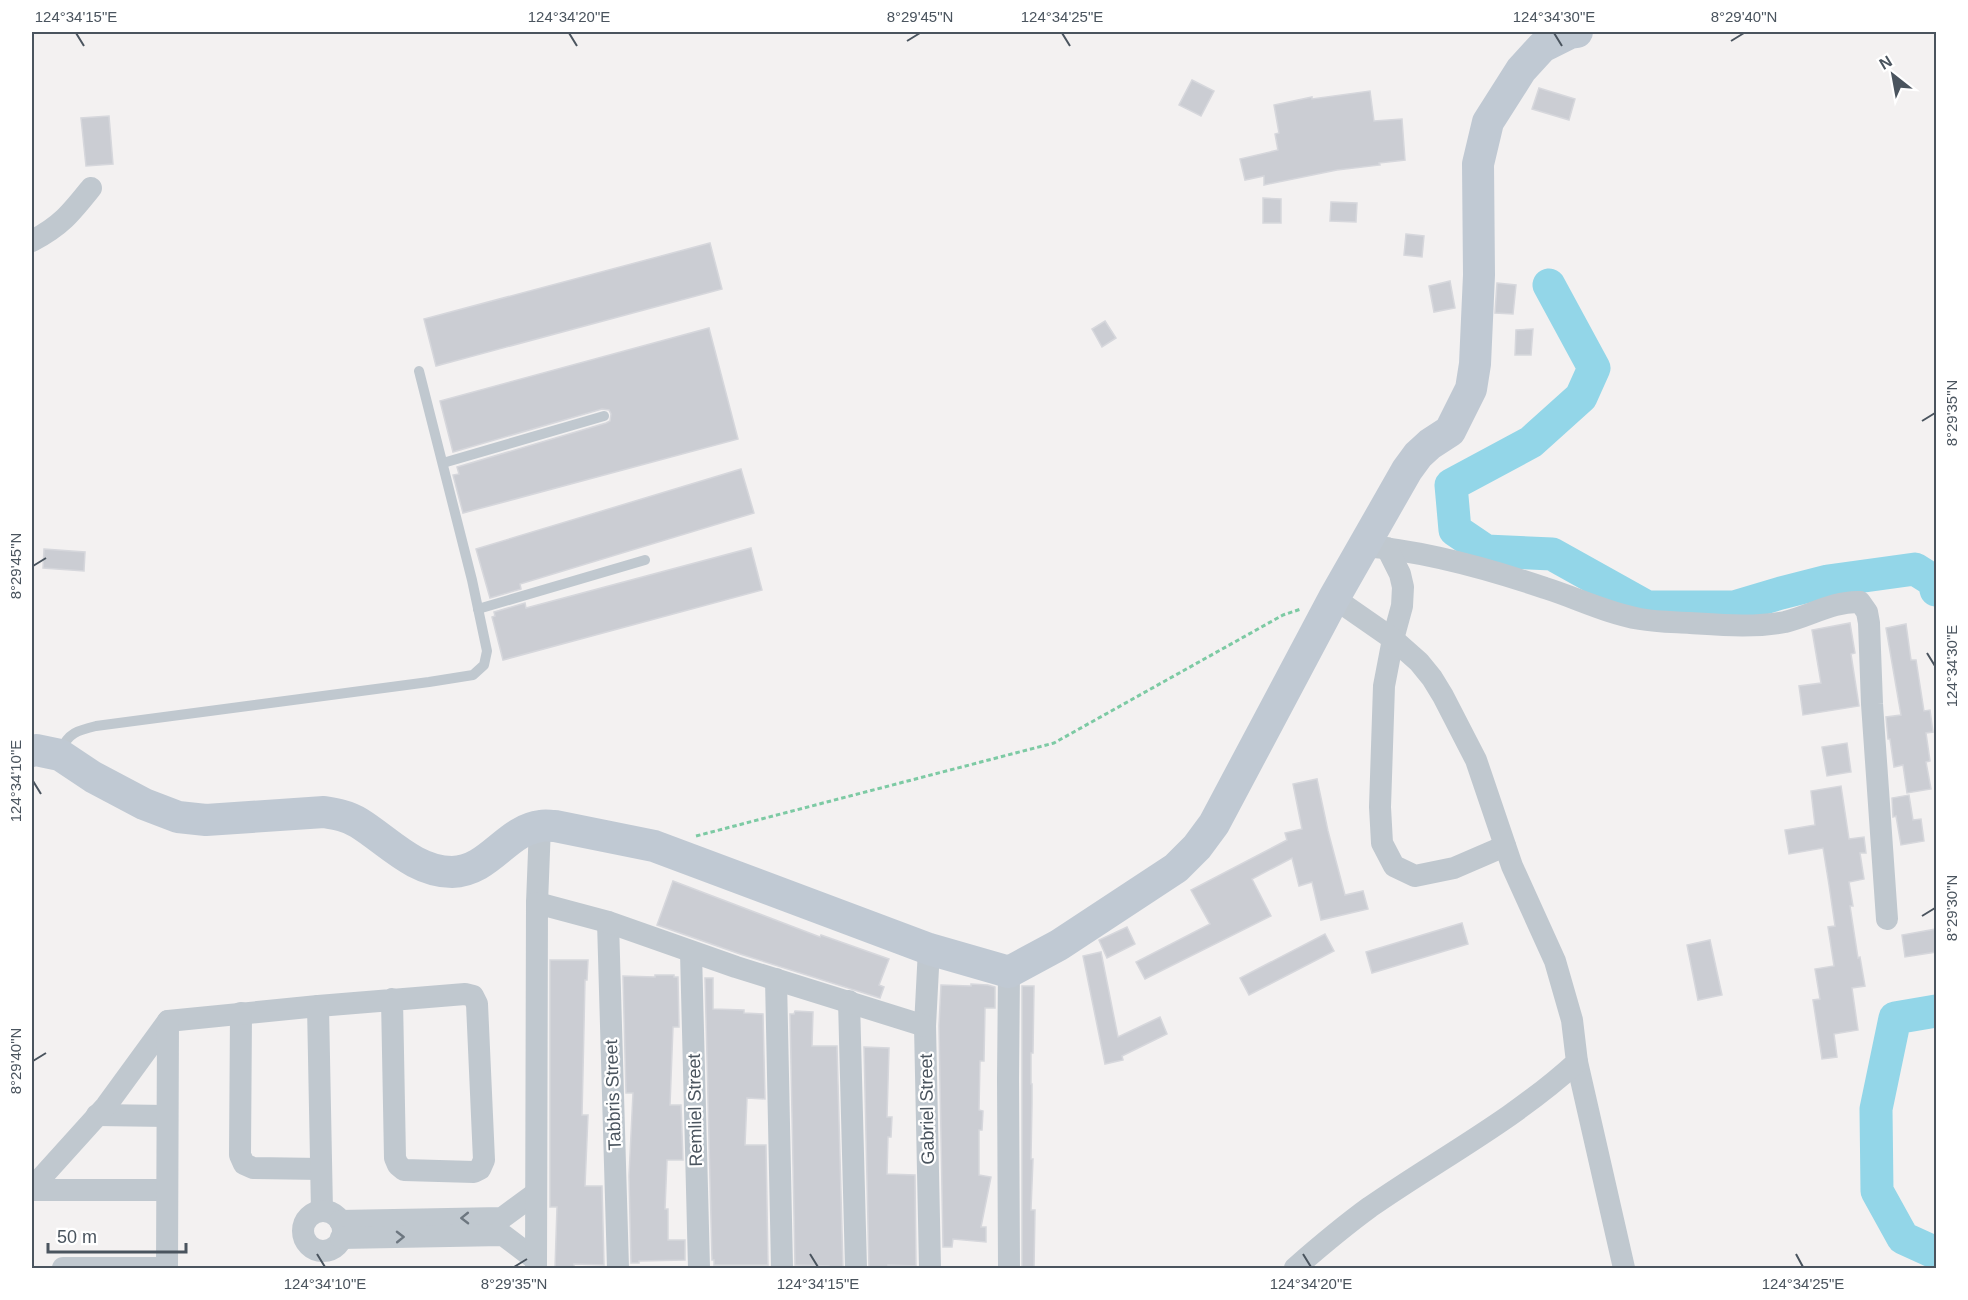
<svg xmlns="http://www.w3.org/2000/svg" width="1968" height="1300" font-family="Arial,sans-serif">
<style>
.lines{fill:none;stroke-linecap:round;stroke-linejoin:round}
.river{stroke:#93d6e8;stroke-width:33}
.building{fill:#cbcdd3;stroke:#d6d7dc;stroke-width:1.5}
.path{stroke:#7dcaa4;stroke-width:3;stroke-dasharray:4.5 3;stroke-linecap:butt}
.lane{stroke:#c0c8cf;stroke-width:10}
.street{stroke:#c0c8cf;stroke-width:22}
.secondary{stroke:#c0c9d3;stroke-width:32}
.oneway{stroke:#6d7780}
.ticks{fill:none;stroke:#4a545e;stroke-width:2}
.labels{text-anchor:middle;stroke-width:4.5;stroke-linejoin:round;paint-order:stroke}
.street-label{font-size:18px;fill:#4a545e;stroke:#fff}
.neatline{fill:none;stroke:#4a545e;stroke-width:2}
.ticks-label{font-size:15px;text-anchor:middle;fill:#4a545e}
</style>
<rect width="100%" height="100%" fill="#f3f1f1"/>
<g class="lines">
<g class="river">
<path d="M1549 285 1594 368 1581 397 1531 442 1451 485 1455 530 1486 551 1552 554 1647 607H1734L1781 593 1828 581 1915 569 1934 581 1936 590"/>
<path d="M1936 1011 1895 1018 1876 1109 1877 1191 1903 1238 1936 1253"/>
</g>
</g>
<g class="building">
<path d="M1192 80 1214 91 1201 116 1179 105Z"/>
<path d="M1539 88 1575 99 1569 120 1532 109Z"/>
<path d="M1370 91 1374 121 1402 119 1405 160 1379 163 1380 165 1337 170 1264 185V176L1245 180 1240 159 1278 150 1275 134 1279 133 1274 105 1312 97V99Z"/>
<path d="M109 116 113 164 86 166 81 118Z"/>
<path d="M1263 198 1281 199V223H1263Z"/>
<path d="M1331 202 1357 203 1356 222 1330 221Z"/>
<path d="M1406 234 1424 236 1422 257 1404 255Z"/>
<path d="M710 243 722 289 436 366 424 319Z"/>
<path d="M1450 281 1455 308 1434 312 1429 286Z"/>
<path d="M1497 283 1516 285 1513 314 1495 313Z"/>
<path d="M1105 321 1116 338 1102 347 1092 329Z"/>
<path d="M709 328 738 439 463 513 453 475 459 474 457 467 606 423 610 421 611 414 609 410 602 409 453 452 440 401Z"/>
<path d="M1533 329 1531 355H1515L1516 330Z"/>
<path d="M741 469 754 513 520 584 521 589 490 598 476 549Z"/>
<path d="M751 548 762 590 503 660 492 617 495 616 494 612 525 603 526 608Z"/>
<path d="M44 549 85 552 84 571 43 568Z"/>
<path d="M1850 623 1855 653 1851 654 1859 706 1803 715 1799 686 1821 683 1812 630Z"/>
<path d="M1906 624 1911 660H1916L1924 711 1930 710 1933 732 1926 733 1930 761 1926 762 1931 789 1907 793 1903 765 1894 767 1890 739H1888L1886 717 1901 715 1886 628Z"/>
<path d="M1847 743 1851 772 1827 776 1822 747Z"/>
<path d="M1317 779 1328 831 1345 895 1363 891 1368 909 1321 920 1312 882 1299 886 1292 858 1252 879 1271 916 1145 979 1136 962 1210 924 1191 890 1287 840 1285 833 1302 829 1293 784Z"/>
<path d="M1841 786 1849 839 1864 837 1866 853H1860L1864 879 1849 882 1853 906H1850L1858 958 1860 957 1865 986 1852 988 1858 1030 1834 1034 1837 1057 1822 1059 1813 1000 1820 999 1815 969 1834 966 1828 927 1835 926 1829 885 1823 848 1789 854 1785 830 1815 825 1811 791Z"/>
<path d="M1909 795 1913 820 1921 819 1924 841 1901 845 1896 816 1893 817 1892 798Z"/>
<path d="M673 881 820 937 821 935 889 959 879 985 884 987 880 998 740 954 657 925Z"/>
<path d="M1462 923 1468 944 1372 973 1366 952Z"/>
<path d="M1127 927 1135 944 1107 958 1099 940Z"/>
<path d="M1936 929V952L1905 957 1902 935Z"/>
<path d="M1325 934 1334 951 1249 995 1240 978Z"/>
<path d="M1710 940 1722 995 1698 1000 1687 945Z"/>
<path d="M1101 952 1118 1037 1160 1017 1167 1034 1122 1056 1123 1060 1105 1064 1083 956Z"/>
<path d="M550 960H588L587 980H585L583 1072 582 1115H588L585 1186H602L604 1265 574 1264V1268H555L557 1207H550Z"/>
<path d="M655 975H674V977H678L679 1027H673L670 1105H681L683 1160H667L665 1209H668V1240H685V1260L639 1261V1263H631L629 1176 633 1093H626L623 976 655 977Z"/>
<path d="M705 978H713V1009L744 1010V1013L763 1014 765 1099 747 1098 745 1145H766L768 1265H714V1260H712Z"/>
<path d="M971 984 988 985 995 987V1008H985L984 1061H980L979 1110 983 1111 982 1130H979V1175L991 1177 981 1227H986V1242L953 1239 952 1247H943L939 1026 941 985 971 986Z"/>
<path d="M1022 986H1034L1033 1053H1031V1084H1032V1103L1031 1159H1033L1031 1210H1035L1034 1269H1022Z"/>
<path d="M795 1011 813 1012 812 1046H837L843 1269H829V1266L795 1265 790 1014H794Z"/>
<path d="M864 1047 889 1048 887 1117H892L891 1137H888L887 1174 915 1175 916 1266 888 1265V1269H869Z"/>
</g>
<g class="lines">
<path class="path" d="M696 836 1054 743 1283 615 1301 609"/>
<g class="lane">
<path d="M443 463 604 416"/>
<path d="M478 609 645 560"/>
<path d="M61 751C67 733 79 730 96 726L429 682 473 675 484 665 487 651 472 580 419 371"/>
</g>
<g class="street">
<path d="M32 241C61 226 71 213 91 188"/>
<path d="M1364 546C1425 551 1486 568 1545 588 1577 598 1606 613 1640 619 1656 622 1673 622 1690 623 1721 625 1754 628 1785 622 1810 616 1833 601 1860 602L1867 612 1869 623 1872 704 1887 919"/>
<path d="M1387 548 1400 574 1403 587 1402 606 1393 639 1384 686 1380 807 1382 843 1394 866 1415 876 1454 868 1505 846"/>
<path d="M537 903 540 826"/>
<path d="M608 922 618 1268"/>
<path d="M929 949 925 1026 930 1268"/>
<path d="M691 952 699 1268"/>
<path d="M1009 972 1008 1079 1009 1268"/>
<path d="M776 979 782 1268"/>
<path d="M849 1001 856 1268"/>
<path d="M318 1006 465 994 473 996 477 1004 484 1160 480 1169 474 1172 404 1170 398 1165 395 1158 392 999"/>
<path d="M241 1013 240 1155 244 1164 253 1168 321 1169"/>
<path d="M1577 1062 1624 1268"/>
<path d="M97 1115 167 1116"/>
<path d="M32 1188 106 1106 168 1021 318 1006 322 1211"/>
<path d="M32 1190H167"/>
<circle cx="323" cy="1231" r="20"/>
<path d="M340 1221 502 1218 536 1193"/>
<path d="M341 1238 503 1235 536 1260"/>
<path d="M63 1268H167"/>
<path d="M167 1268 168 1021"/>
<path d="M536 1268 537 903 608 922 736 967 925 1026"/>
<path d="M1295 1268C1319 1247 1344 1226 1370 1207 1439 1159 1515 1119 1577 1062L1572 1020 1555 961 1512 866 1476 760 1443 696 1432 678 1419 662 1393 639 1334 598"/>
</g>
<path class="secondary" d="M32 751 36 750 60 755 93 777 144 804 178 817 206 820 324 812C336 814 348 816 359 823 388 841 415 872 452 872 490 871 506 830 541 826 545 825 550 826 555 826L654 846 929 949 1009 972 1059 945 1176 868 1197 847 1214 824 1334 598 1407 470 1418 455 1430 444 1450 431 1471 389 1475 364 1479 275 1478 164 1488 122 1521 70 1542 47 1570 33 1577 32"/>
</g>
<defs><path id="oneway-chevron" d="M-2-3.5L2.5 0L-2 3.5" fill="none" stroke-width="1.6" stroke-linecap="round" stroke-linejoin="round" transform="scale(1.5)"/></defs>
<g class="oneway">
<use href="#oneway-chevron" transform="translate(465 1218) rotate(179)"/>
<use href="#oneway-chevron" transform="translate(400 1237) rotate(-1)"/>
</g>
<path class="ticks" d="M76 33 84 46M569 33 577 46M1062 33 1070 46M1554 33 1562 46M907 41 920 33M1731 41 1744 33M1922 421 1935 413M33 566 46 558M1927 653 1935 666M33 781 41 794M1922 916 1935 908M33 1061 46 1053M317 1254 325 1267M810 1254 818 1267M1303 1254 1311 1267M1796 1254 1803 1267M514 1267 527 1259"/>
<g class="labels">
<g class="street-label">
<text transform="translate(613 1095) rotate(-92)" y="6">Tabbris Street</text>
<text transform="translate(927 1109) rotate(-91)" y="6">Gabriel Street</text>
<text transform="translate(695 1110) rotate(-91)" y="6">Remliel Street</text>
</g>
</g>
<rect width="1968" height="1300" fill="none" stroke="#ffffff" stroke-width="66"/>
<g transform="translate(1893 75) rotate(329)" stroke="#ffffff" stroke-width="4.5" paint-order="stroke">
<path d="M0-4.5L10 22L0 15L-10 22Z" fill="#4a545e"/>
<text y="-9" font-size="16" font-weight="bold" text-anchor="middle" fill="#4a545e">N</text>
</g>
<path d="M48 1243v9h138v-9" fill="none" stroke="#4a545e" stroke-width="3"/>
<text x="57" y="1243" font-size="18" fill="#4a545e" stroke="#ffffff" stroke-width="4.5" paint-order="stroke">50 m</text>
<rect x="33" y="33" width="1902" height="1234" class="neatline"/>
<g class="ticks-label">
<text x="76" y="22">124°34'15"E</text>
<text x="569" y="22">124°34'20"E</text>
<text x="920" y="22">8°29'45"N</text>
<text x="1062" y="22">124°34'25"E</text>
<text x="1554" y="22">124°34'30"E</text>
<text x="1744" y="22">8°29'40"N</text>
<text transform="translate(1952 413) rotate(-90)" y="5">8°29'35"N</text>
<text transform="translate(16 566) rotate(-90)" y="5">8°29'45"N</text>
<text transform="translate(1952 666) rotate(-90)" y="5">124°34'30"E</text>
<text transform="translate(16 781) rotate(-90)" y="5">124°34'10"E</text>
<text transform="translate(1952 908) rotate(-90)" y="5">8°29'30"N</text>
<text transform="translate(16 1061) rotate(-90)" y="5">8°29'40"N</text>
<text x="325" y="1289">124°34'10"E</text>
<text x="514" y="1289">8°29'35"N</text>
<text x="818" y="1289">124°34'15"E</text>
<text x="1311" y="1289">124°34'20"E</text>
<text x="1803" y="1289">124°34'25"E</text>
</g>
</svg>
